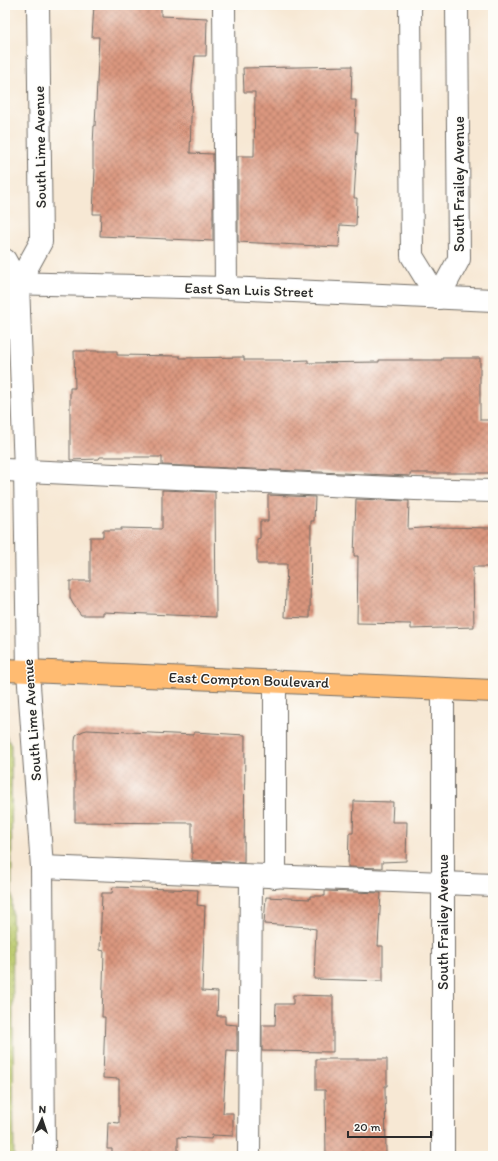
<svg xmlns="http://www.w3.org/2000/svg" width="498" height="1161" font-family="Itim,sans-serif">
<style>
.park{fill:url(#park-dots);stroke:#727a4b}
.building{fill:url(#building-cross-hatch)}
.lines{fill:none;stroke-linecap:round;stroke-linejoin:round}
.minor-casing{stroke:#726d66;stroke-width:24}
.major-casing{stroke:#726d66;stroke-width:24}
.minor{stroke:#fff;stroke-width:22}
.major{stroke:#ffbb71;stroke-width:22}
.labels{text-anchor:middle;stroke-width:3;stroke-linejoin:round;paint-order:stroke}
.street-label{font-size:15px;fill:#2b2b2b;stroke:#fdfcf7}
</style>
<defs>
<pattern id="park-dots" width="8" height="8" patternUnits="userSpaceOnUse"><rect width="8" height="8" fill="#bac96b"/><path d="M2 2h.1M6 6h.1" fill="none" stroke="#a0ad5d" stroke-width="1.8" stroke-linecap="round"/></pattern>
<pattern id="building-cross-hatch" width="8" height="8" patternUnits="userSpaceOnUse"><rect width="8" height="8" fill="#db977f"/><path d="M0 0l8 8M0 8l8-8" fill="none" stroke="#b27b68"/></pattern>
</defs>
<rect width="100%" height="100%" fill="#fdfcf7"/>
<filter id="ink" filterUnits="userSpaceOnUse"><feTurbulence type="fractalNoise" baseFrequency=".025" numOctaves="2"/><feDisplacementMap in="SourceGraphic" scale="8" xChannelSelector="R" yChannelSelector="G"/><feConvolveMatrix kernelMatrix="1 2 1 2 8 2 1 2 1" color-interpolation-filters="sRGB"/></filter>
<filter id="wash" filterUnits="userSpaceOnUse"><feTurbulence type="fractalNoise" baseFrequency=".012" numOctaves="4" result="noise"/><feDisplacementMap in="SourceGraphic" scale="16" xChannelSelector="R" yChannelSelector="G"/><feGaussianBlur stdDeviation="0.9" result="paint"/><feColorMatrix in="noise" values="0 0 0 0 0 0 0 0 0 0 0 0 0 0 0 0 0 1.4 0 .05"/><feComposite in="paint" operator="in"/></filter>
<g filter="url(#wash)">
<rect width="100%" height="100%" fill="#f7e8d4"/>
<path class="park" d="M5 733 11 745 14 1156H5Z"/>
<g id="blocks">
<g class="building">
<path d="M94 5H161V16L207 18 206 56H195L192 85 190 153 213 154V241L100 236 101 214H93L95 169H93V145L94 126H95L99 37H92Z"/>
<path d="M352 66 351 100H356L355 132H358L354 198H357L356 226 340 225 339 247 238 242V156H254L255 92H244L243 68Z"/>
<path d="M74 351H117V355L180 356V358L244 357V360H283V361L308 360V363L379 362V360H442V358H480V420H493V473H410V476L162 465V457H100L99 459 70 460V388H75Z"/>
<path d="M162 490 215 492 216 617 103 612V615H81L73 604 70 598V581H90V537H103V530H121V528L162 529Z"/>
<path d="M268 495 315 497 314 521H311L310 618 285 617 287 564H257V539L260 538V521H268Z"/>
<path d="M356 499 409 501 408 529 437 527 493 528V567H473L474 627 411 629V624L357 623 358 556H354Z"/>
<path d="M87 730 194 735V732L245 735 244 863 192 860V823L75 822V741L76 735 83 731Z"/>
<path d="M354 801 393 802 392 822H407L406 861 382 862V868L348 867 349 833H353Z"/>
<path d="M113 887 198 890 197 905 205 906 202 991 218 992 217 1016H225V1024L237 1025V1051L227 1050 223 1113H233V1136L212 1135 211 1139 178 1137V1156H112V1149H107L108 1122 119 1123V1079L103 1078 105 1017H102L104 951 100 950 102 893H112Z"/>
<path d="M325 891 381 893 378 946H383V981L314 979 316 929 309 928V927L264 924 266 897 310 899V896H325Z"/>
<path d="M293 995 333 996V1052L262 1051V1025H275L276 1004H293Z"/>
<path d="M316 1059H387V1086H385L386 1155 326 1156 325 1090H316Z"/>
</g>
</g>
</g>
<g filter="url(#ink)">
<use href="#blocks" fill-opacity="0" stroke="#726d66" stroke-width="1"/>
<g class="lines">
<g class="minor-casing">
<g id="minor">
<path d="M224 5 226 288"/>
<path d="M410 5 412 256 438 298"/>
<path d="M5 260 18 284 25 470 28 671 42 867 44 1156"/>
<path d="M5 283 226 288 493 300"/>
<path d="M18 284 41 242 38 5"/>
<path d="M438 298 459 259 457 5"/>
<path d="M5 470 415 489 493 491"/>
<path d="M42 867 493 885"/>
<path d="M275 877V681"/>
<path d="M249 1156 251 876"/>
<path d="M443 1156V689"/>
</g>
</g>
<g class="major-casing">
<path id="major" d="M5 670 493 691"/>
</g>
<use href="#minor" class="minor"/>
<use href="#major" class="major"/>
</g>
</g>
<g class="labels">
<g class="street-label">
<text transform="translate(40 147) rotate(-91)" y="5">South Lime Avenue</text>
<text transform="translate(459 184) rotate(-90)" y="5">South Frailey Avenue</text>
<text transform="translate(249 290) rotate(2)" y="5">East San Luis Street</text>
<text transform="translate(249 680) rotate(2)" y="5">East Compton Boulevard</text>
<text transform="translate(32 720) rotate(-94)" y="5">South Lime Avenue</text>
<text transform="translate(443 922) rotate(-90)" y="5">South Frailey Avenue</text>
</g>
</g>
<rect width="498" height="1161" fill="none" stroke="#fdfcf7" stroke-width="20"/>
<g transform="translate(42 1119) rotate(3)" stroke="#fdfcf7" stroke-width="3" paint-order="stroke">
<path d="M0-3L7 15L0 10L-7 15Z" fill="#2b2b2b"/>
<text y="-6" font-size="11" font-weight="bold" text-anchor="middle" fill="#2b2b2b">N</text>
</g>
<path d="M348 1131v6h83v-6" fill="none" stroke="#2b2b2b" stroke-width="2"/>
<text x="354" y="1131" font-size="12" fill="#2b2b2b" stroke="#fdfcf7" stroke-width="3" paint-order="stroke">20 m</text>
</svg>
